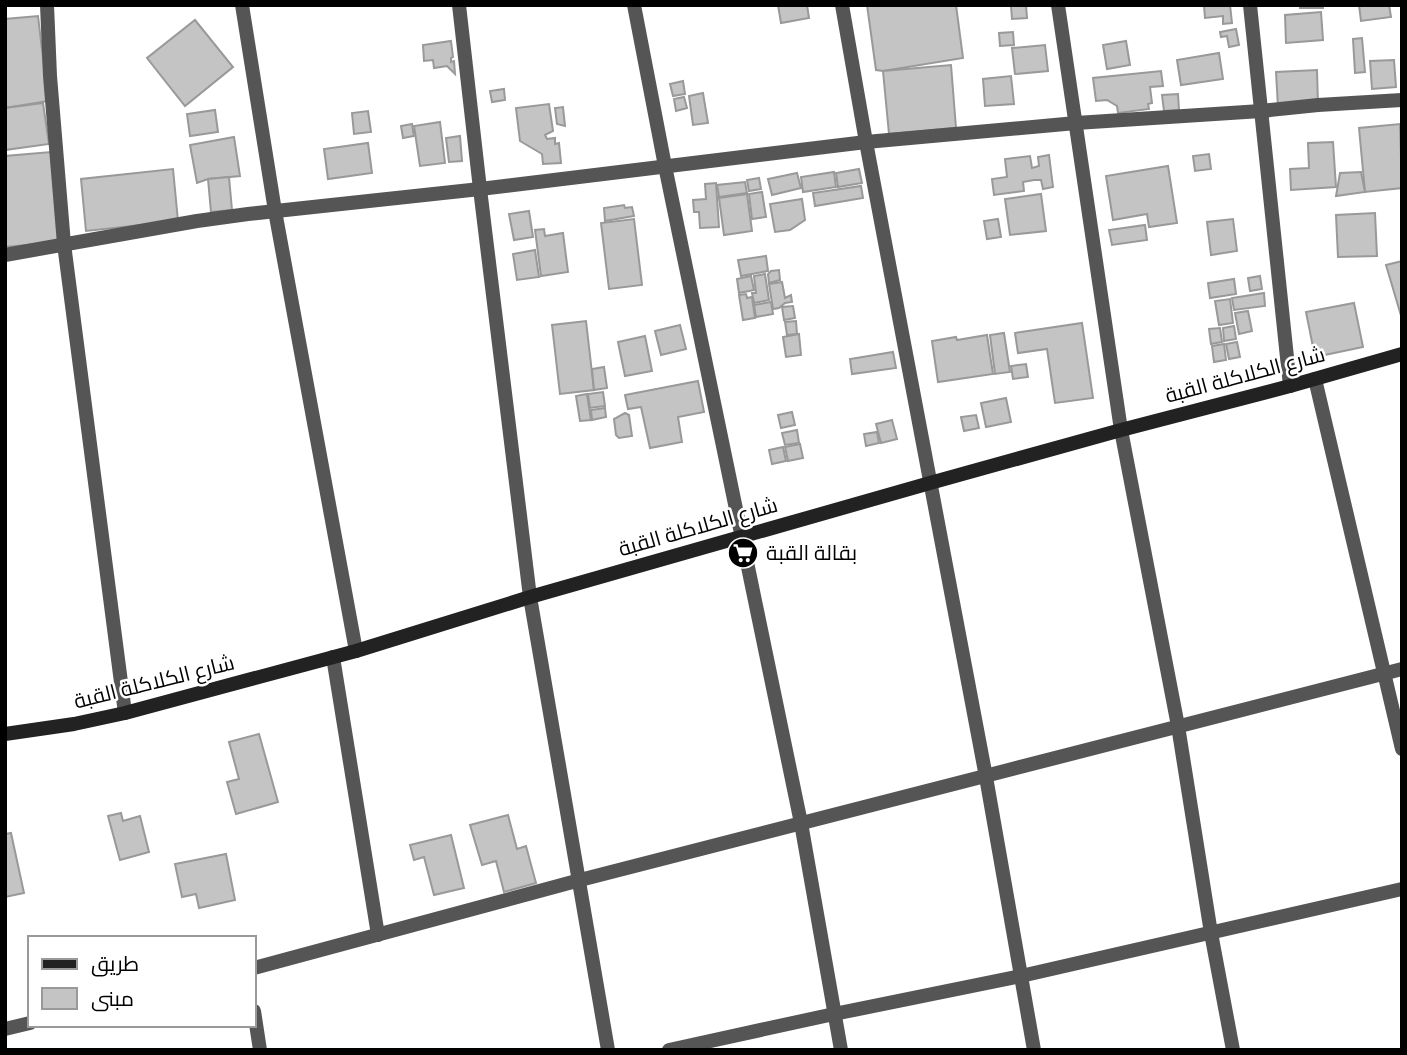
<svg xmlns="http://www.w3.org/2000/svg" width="1407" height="1055" font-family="'Archivo Narrow',Cairo,sans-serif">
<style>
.building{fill:#c4c4c4;stroke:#999;stroke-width:2}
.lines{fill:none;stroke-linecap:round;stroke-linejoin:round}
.street{stroke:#555;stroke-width:14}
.secondary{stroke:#222;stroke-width:14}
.labels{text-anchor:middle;stroke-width:5;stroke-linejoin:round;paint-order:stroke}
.street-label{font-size:21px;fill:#000;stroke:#fff}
.poi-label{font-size:21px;fill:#000;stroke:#fff;text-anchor:start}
</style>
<rect width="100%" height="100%" fill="#fff"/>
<g class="building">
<path d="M778 5H807L809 18 781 23Z"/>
<path d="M867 5H956L963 58 883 71 876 70Z"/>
<path d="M1026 5 1027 18 1012 19 1011 6Z"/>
<path d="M1204 5H1230L1232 23 1223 24V16L1205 18Z"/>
<rect x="1300" y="5" width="23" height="3"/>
<path d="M1359 5H1389L1391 17 1361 21Z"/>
<path d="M1321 12 1323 40 1286 43 1285 15Z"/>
<path d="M38 16 48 101 5 108V19Z"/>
<path d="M195 20 233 67 185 106 147 58Z"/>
<path d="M1236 29 1239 45 1229 47 1227 36 1221 37 1220 32Z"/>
<path d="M1013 32 1014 45 1000 46 999 33Z"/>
<path d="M1362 38 1365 72 1355 73 1353 39Z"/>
<path d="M451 41 453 57 451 58V62L454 61 455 74 447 66 434 68 433 60 424 61 423 45Z"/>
<path d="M1126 41 1130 65 1107 69 1103 45Z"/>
<path d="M1045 45 1048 71 1015 74 1012 48Z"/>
<path d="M1219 53 1223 79 1181 85 1177 60Z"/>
<path d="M1394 60 1396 87 1372 89 1370 61Z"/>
<path d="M951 65 956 128 889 134 883 71Z"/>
<path d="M1317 70 1318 105 1278 107 1276 72Z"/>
<path d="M1161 71 1163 86 1150 87 1152 103 1148 104 1149 109 1118 113 1117 106 1107 100 1096 101 1093 78Z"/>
<path d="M1011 76 1014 104 985 106 983 79Z"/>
<path d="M683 81 685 94 673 96 670 84Z"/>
<path d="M504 89 505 100 492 102 490 91Z"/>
<path d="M703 93 708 123 693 125 689 96Z"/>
<path d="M1178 94 1179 110 1164 111 1162 95Z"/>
<path d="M684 97 687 108 676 111 674 99Z"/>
<path d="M43 103 49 144 5 150V108Z"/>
<path d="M549 104 553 131 545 135 547 139 555 138V144L559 143 561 163 543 164 542 154 520 141 516 108Z"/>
<path d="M563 107 565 126 557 124 555 108Z"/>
<path d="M215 110 218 132 190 136 187 114Z"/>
<path d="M368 111 371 132 354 134 352 113Z"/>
<path d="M440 122 445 163 420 166 414 126Z"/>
<path d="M412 124 414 136 403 138 401 126Z"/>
<path d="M1400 124 1402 188 1365 192 1359 128Z"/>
<path d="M460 136 462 161 449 162 446 138Z"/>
<path d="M234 137 240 176 208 179 197 183 190 145Z"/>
<path d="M1333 142 1336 187 1291 190 1290 169 1309 168 1308 143Z"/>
<path d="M368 143 372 173 328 179 324 149Z"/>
<path d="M51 152 59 242 5 247V156Z"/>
<path d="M1209 154 1211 169 1195 171 1193 156Z"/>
<path d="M1049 155 1053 187 1043 189 1041 180H1034L1023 182 1024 191 994 195 992 179 1007 177 1005 159 1030 156 1032 168 1039 166 1038 157Z"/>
<path d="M1168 166 1177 223 1149 227 1147 214 1113 220 1106 176Z"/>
<path d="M173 169 178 221 86 231 81 179Z"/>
<path d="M859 169 862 183 838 187 836 173Z"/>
<path d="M834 172 836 187 803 192 801 177Z"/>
<path d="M1361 172 1365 192 1336 196 1340 173Z"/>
<path d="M797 173 801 188 772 195 768 179Z"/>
<path d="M229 177 232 210 211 212 208 179Z"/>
<path d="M759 178 761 189 749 191 747 180Z"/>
<path d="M745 182 747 193 719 197 717 185Z"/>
<path d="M716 183 719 227 700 228 699 212H694L693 200 706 199 705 184Z"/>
<path d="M861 186 863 198 815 206 813 193Z"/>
<path d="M762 192 766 217 752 219 749 194Z"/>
<path d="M747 194 752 231 724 235 719 198Z"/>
<path d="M1041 194 1046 231 1010 235 1005 199Z"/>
<path d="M802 199 805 220 790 230 775 232 770 204Z"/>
<path d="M624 205 625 208 632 207 634 216 605 221 604 208Z"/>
<path d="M529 211 533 237 514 240 509 214Z"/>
<path d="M1375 213 1377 256 1338 257 1336 215Z"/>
<path d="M634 219 642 285 609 289 601 223Z"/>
<path d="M998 219 1001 237 987 239 984 221Z"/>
<path d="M1233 219 1237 251 1211 255 1207 222Z"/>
<path d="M1145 225 1147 240 1112 245 1109 230Z"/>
<path d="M544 229 545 236 563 233 568 272 541 276 535 230Z"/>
<path d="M535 250 539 277 517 280 513 254Z"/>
<path d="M766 256 768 271 741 276 738 260Z"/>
<path d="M1402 261V319L1386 265Z"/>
<path d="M779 270 780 280 769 283 768 274 771 271Z"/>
<path d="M765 274 769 300 754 303 752 293H756L754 276Z"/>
<path d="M751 276 754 290 739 293 737 279Z"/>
<path d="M1260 276 1262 289 1250 291 1248 278Z"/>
<path d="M1234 279 1236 294 1210 298 1208 283Z"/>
<path d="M782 282 785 298 791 295 792 302 785 303 779 308 773 309 769 284Z"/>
<path d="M1264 293 1265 306 1234 310 1232 298Z"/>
<path d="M746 294 747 298 752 297 755 318 743 320 739 295Z"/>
<path d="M1230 299 1233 323 1219 325 1215 301Z"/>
<path d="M771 302 773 314 756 317 754 305Z"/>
<path d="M1354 303 1363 347 1315 357 1306 312Z"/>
<path d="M793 306 795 318 784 320 782 307Z"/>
<path d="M1248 311 1252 331 1239 334 1235 313Z"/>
<path d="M586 321 594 390 560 394 552 325Z"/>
<path d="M796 321 797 334 787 335 785 322Z"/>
<path d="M1082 323 1093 398 1055 403 1047 349 1018 353 1015 333Z"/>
<path d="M680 325 686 349 661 355 655 331Z"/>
<path d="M1234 326 1236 339 1224 341 1223 328Z"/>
<path d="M1220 328 1222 342 1211 344 1209 329Z"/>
<path d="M1004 333 1010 372 995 374 990 335Z"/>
<path d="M799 334 801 355 786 357 783 337Z"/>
<path d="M987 335 993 374 938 382 932 341 956 337 957 340Z"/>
<path d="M645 336 652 371 625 376 618 342Z"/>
<path d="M1237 342 1240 357 1229 359 1226 344Z"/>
<path d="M1224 344 1226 360 1214 362 1212 346Z"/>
<path d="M893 352 896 368 852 374 850 359Z"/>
<path d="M1026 364 1028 377 1013 379 1011 366Z"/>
<path d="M604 367 607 388 594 390 592 369Z"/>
<path d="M698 381 704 412 678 417 682 442 650 448 641 407 628 409 625 395Z"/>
<path d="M603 392 605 406 590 408 588 394Z"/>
<path d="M587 394 591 420 580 421 576 396Z"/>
<path d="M1006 398 1011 422 986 427 981 403Z"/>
<path d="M605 408 606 417 592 420 591 410Z"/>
<path d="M792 412 795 425 781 428 778 415Z"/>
<path d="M625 413 629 415 632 436 619 438 616 435 614 419Z"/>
<path d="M976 415 979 428 964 431 961 417Z"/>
<path d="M892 420 897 439 881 443 876 424Z"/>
<path d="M797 430 799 443 785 445 782 433Z"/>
<path d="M877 432 879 443 866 446 864 434Z"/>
<path d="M800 444 803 458 788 461 785 447Z"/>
<path d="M783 447 786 461 772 464 769 450Z"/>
<path d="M259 734 278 802 236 814 227 782 239 779 229 742Z"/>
<path d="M121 813 123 821 140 816 149 852 120 860 108 816Z"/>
<path d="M508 815 517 849 526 846 536 883 504 892 496 861 482 865 470 825Z"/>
<path d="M11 833 24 893 5 897V834Z"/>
<path d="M451 835 464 888 434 895 424 857 414 860 410 845Z"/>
<path d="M226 854 235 900 199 908 196 894 182 897 175 864Z"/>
</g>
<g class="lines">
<g class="street">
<path d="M47 5 50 76 64 244 125 713"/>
<path d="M242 5 275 211 356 651"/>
<path d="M459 5 480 189 530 597 608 1050"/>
<path d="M634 5 665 166 801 823 841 1050"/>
<path d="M842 5 866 142 986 777 1034 1050"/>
<path d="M1058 5 1121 430 1178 726 1211 933 1233 1050"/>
<path d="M1250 5 1290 386"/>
<path d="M5 255 197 221 248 214 480 189 866 142 1076 123 1261 111 1318 105 1402 100"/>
<path d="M1315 379 1402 749"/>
<path d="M333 657 378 935"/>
<path d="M254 968 580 880 1402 669"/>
<path d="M254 1011 260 1050"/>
<path d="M5 1029 30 1023"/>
<path d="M669 1050 834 1014 1021 976 1402 889"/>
</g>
<path class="secondary" d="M5 734 74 724 125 713 356 651 530 597 930 483 1121 430 1290 386 1402 354"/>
</g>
<defs>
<g id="supermarket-disc" transform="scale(1.575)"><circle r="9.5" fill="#000" stroke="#fff"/><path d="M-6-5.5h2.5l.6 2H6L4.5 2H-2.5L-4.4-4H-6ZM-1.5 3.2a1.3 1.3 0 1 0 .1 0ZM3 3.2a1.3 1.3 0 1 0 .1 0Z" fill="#fff"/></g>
</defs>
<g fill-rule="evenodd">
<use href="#supermarket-disc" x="743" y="553"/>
</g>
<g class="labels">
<g class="street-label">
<text transform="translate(1245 375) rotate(-15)" y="7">شارع الكلاكلة القبة</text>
<text transform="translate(698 527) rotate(-16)" y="7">شارع الكلاكلة القبة</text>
<text transform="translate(154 682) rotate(-14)" y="7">شارع الكلاكلة القبة</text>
</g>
<g class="poi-label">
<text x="766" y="560">بقالة القبة</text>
</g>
</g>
<rect width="1407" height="1055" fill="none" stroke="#000000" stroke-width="14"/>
<rect x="28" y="936" width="228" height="91" fill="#ffffff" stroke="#999999" stroke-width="2"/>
<rect x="42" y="959" width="35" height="10" fill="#222222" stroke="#999999" stroke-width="2"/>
<text x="91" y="971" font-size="21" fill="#000000">طريق</text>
<rect x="42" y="988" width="35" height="21" fill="#c4c4c4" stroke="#999999" stroke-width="2"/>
<text x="91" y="1006" font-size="21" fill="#000000">مبنى</text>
</svg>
